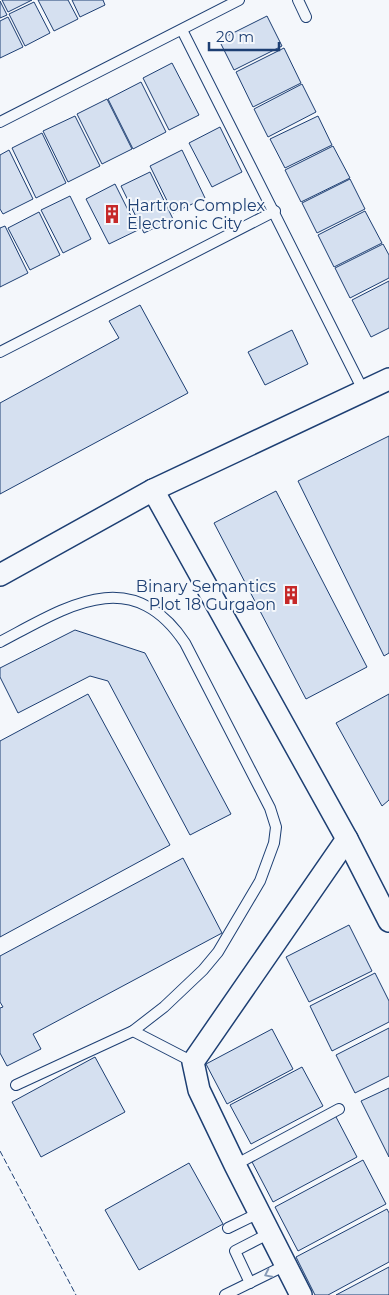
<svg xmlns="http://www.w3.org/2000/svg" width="389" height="1295" font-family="Montserrat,sans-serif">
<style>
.building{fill:#d5e0f0;stroke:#1d3f73}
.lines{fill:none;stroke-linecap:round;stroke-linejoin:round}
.lane-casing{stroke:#1d3f73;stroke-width:12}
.street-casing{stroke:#1d3f73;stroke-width:24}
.lane{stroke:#f4f7fb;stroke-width:10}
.street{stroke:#f4f7fb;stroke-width:21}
.fence{stroke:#1d3f73;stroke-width:1;stroke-dasharray:6 2.5;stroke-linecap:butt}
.oneway{stroke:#889bb7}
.labels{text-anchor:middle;stroke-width:4;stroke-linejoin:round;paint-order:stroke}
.poi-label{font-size:16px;fill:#1d3f73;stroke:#f4f7fb;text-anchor:start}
</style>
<rect width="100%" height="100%" fill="#f4f7fb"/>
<g class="building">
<path d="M2 0H32L8 12Z"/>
<path d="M38 0H68L78 19 54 31Z"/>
<path d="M72 0H103L105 5 80 17Z"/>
<path d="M0 1 7 15 0 18Z"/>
<path d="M34 2 50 33 25 46 9 14Z"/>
<path d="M267 16 282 46 234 70 219 40Z"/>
<path d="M8 17 23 47 0 58V21Z"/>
<path d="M284 48 301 83 253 107 236 72Z"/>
<path d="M172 63 199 115 169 130 143 78Z"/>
<path d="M141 82 166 132 133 149 108 99Z"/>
<path d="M302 84 316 112 268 137 254 109Z"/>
<path d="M107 99 132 149 102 164 77 114Z"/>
<path d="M75 116 100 166 68 182 43 131Z"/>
<path d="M318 116 332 145 285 168 270 139Z"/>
<path d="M220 127 242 172 212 187 189 143Z"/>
<path d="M42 133 66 183 36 198 12 148Z"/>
<path d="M333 146 350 178 301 202 285 170Z"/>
<path d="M9 150 33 199 3 214 0 209V155Z"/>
<path d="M182 150 205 198 173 213 150 166Z"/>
<path d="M150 172 173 219 144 233 121 186Z"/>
<path d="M350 179 365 209 317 233 302 203Z"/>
<path d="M115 184 138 230 109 244 86 199Z"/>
<path d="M70 196 91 239 63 253 41 210Z"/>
<path d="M365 211 382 243 334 267 318 235Z"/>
<path d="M39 212 60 255 30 270 8 228Z"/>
<path d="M5 226 28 273 0 287V228Z"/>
<path d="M383 244 389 255V278L350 298 335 268Z"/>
<path d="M389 281V328L371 337 352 300Z"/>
<path d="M140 305 188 393 0 494V403L119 338 109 321Z"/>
<path d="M292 330 308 364 265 385 248 352Z"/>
<path d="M389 436V653L384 656 298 481Z"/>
<path d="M276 491 367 667 306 699 214 523Z"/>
<path d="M75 630 145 653 231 814 190 835 108 681 90 676 18 713 0 677V668Z"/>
<path d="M88 694 170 845 0 937V741Z"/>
<path d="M389 694V800L382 806 336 723Z"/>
<path d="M183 858 222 933 33 1034 41 1049 7 1066 0 1053V1008L3 1007 0 1002V956Z"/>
<path d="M349 925 372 971 309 1002 286 957Z"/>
<path d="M375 973 389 1001V1022L332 1051 310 1006Z"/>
<path d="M389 1028V1076L355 1093 336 1055Z"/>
<path d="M272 1029 293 1069 227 1104 206 1064Z"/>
<path d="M95 1057 125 1112 41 1157 12 1102Z"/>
<path d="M302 1067 323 1106 251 1144 230 1105Z"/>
<path d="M389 1088V1157L361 1101Z"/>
<path d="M335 1115 357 1157 273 1202 251 1160Z"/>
<path d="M363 1160 386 1204 298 1251 275 1207Z"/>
<path d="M189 1163 223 1224 139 1270 105 1210Z"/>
<path d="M387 1209 389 1213V1262L328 1295H315L296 1257Z"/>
<path d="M389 1267V1295H336Z"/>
</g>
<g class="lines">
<g class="lane-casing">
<g id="lane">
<path d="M298 0 306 17"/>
<path d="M182 30 363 390"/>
<path d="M0 122 239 0"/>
<path d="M0 352 275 211"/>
<path d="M0 642C65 608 131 562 185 643L270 808 276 827 274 843 260 881 218 952 203 970 164 1007 133 1031 16 1085"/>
<path d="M133 1031 193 1062"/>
<path d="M235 1165 339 1109"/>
<path d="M228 1228 261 1212"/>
<path d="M250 1283 235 1251 270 1233"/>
<path d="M225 1295 286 1265"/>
</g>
</g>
<g class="street-casing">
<g id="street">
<path d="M153 490 347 839 389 921"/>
<path d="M0 575 153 490 389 379"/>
<path d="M301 1295 235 1165 199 1090 193 1062 347 839"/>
</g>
</g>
<use href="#lane" class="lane"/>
<use href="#street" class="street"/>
<path class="fence" d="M0 1151 76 1295"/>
</g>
<defs><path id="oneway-chevron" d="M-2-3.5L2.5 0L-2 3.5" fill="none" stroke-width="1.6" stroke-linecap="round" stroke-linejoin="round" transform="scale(1.25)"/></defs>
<use class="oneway" href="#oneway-chevron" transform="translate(268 1274) rotate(154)"/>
<defs>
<g id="building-bare" transform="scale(1.5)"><path d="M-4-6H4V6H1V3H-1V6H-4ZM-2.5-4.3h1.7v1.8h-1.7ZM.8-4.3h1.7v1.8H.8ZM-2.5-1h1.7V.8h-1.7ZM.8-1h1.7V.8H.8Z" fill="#c62828" stroke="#f4f7fb" stroke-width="2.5" paint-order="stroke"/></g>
</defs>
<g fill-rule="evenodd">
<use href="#building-bare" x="112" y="214"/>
<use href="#building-bare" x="291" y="595"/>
</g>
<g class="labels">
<g class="poi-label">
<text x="127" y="211">Hartron Complex<tspan x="127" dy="18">Electronic City</tspan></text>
<text x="276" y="592" text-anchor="end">Binary Semantics<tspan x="276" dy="18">Plot 18 Gurgaon</tspan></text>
</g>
</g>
<path d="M209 42v8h70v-8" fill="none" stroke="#1d3f73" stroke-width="2.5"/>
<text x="216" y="42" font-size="15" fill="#1d3f73" stroke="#f4f7fb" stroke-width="4" paint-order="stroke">20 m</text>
</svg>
